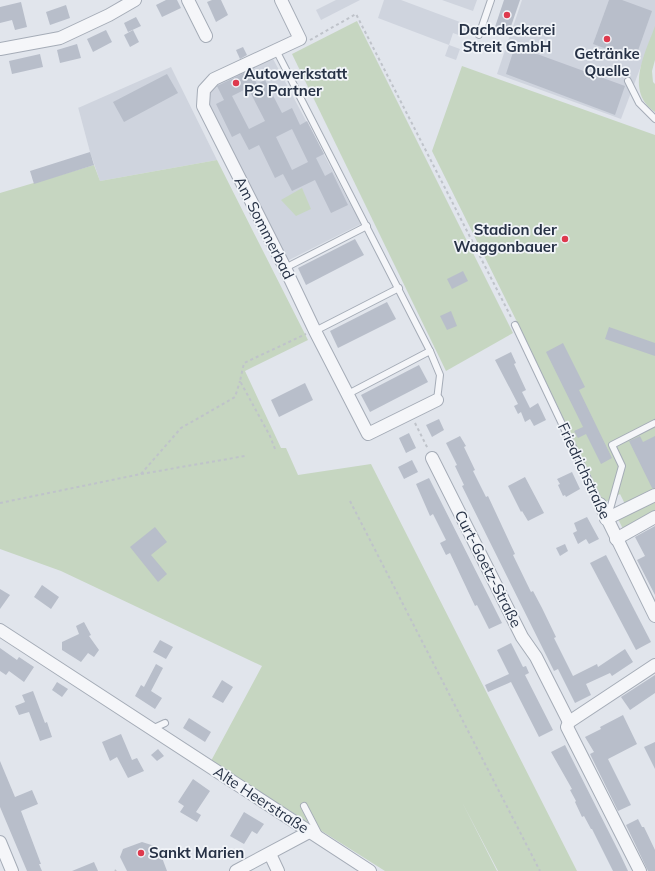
<svg xmlns="http://www.w3.org/2000/svg" width="655" height="871" font-family="Mulish,sans-serif">
<style>
.built{fill:#cfd4de}
.green{fill:#c6d6c1}
.building{fill:#b8beca;fill-rule:evenodd}
.lines{fill:none;stroke-linecap:round;stroke-linejoin:round}
.service-casing{stroke:#a5acb7;stroke-width:8}
.minor-casing{stroke:#a5acb7;stroke-width:14}
.path{stroke:#bfc3ca;stroke-width:2;stroke-dasharray:3 3;stroke-linecap:butt}
.service{stroke:#f5f6f9;stroke-width:6}
.minor{stroke:#f5f6f9;stroke-width:12}
.poi-dot{fill:#de394d;stroke:#f1f4f8;stroke-width:1.5}
.labels{text-anchor:middle;stroke-width:3.5;stroke-linejoin:round;paint-order:stroke}
.poi-label{font-size:15px;font-weight:bold;fill:#273246;stroke:#f1f4f8}
.street-label{font-size:15px;fill:#273246;stroke:#f1f4f8}
</style>
<rect width="100%" height="100%" fill="#e1e5ec"/>
<g class="built">
<path d="M336 0H360L321 20 316 10Z"/>
<path d="M384 0H401L468 25 464 37 453 33 449 45 460 49 456 60 445 56 449 45 378 18Z"/>
<path d="M442 0H477L473 11Z"/>
<path d="M522 0H655V29L621 119 497 74Z"/>
<path d="M272 57 361 224 287 261 207 106 206 93 213 83Z"/>
<path d="M171 67 217 160 100 181 90 152 78 107V108Z"/>
</g>
<g class="green">
<path d="M357 21 513 333 446 371 292 54Z"/>
<path d="M655 26V60L652 71 653 82 655 84V112C624 91 646 52 655 26Z"/>
<path d="M462 66 655 135V490L625 504 620 494 604 503 520 328 432 151Z"/>
<path d="M217 160 308 340 245 371 281 448H286L298 475 371 464 577 871H498L462 802 497 871H385L211 761 262 666 61 571 0 549V193L94 165 100 181Z"/>
<path d="M302 188 311 209 296 216 281 200Z"/>
<path d="M655 496V515L624 531 616 515Z"/>
</g>
<g class="building">
<path d="M166 0H177L181 8 162 17 156 5Z"/>
<path d="M212 0H221L228 15 216 22 207 2Z"/>
<path d="M504 0H520L508 35 494 30Z"/>
<path d="M609 0H622L652 11 635 59 593 44Z"/>
<path d="M21 2 27 27 15 30 12 20 0 23V7Z"/>
<path d="M66 5 70 18 50 25 46 12Z"/>
<path d="M136 17 141 26 128 32 124 23Z"/>
<path d="M106 30 112 42 93 52 87 39Z"/>
<path d="M133 30 139 42 130 47 124 35Z"/>
<path d="M77 44 81 58 60 63 57 50Z"/>
<path d="M515 46 625 86 615 115 506 74Z"/>
<path d="M243 47 247 55 240 59 236 50Z"/>
<path d="M40 54 43 67 12 74 9 61Z"/>
<path d="M250 70 257 84 265 80 282 113 292 108 300 125 307 121 324 154 316 158 325 176 332 172 348 205 331 213 315 180 292 191 283 174 275 178 259 145 249 150 240 133 232 137 216 104 224 100 217 86ZM248 88 265 121 249 129 232 96ZM292 129 308 162 292 170 276 137Z"/>
<path d="M167 74 178 93 124 122 113 102Z"/>
<path d="M90 152 94 165 34 184 30 171Z"/>
<path d="M355 239 364 255 306 285 298 268Z"/>
<path d="M463 271 468 281 452 289 447 279Z"/>
<path d="M387 302 396 319 338 348 330 331Z"/>
<path d="M451 311 457 326 447 330 440 316Z"/>
<path d="M609 327 655 343V356L605 339Z"/>
<path d="M563 343 585 387 579 390 612 458 601 464 586 434 578 438 574 431 583 427 546 352Z"/>
<path d="M511 352 516 363 514 364 526 390 522 392 530 408 538 403 546 420 534 426 530 419 525 422 521 412 518 414 514 406 518 404 495 360Z"/>
<path d="M419 365 428 382 370 412 361 395Z"/>
<path d="M305 383 313 400 279 417 271 400Z"/>
<path d="M439 419 444 430 432 437 426 425Z"/>
<path d="M409 433 416 448 406 453 399 438Z"/>
<path d="M460 436 466 446 464 447 475 470 473 471 486 497 488 496 515 554 513 555 531 592 533 591 542 608 556 637 554 638 573 676 597 664 598 667 625 649 633 662 612 676 610 673 586 684 591 695 575 703 558 669 554 671 462 486 464 485 455 466 457 465 446 443Z"/>
<path d="M640 436 643 442 655 436V488H652L629 441Z"/>
<path d="M412 460 418 472 404 479 398 467Z"/>
<path d="M572 472 580 489 566 497 565 495 563 496 558 485 560 484 557 479Z"/>
<path d="M525 477 544 513 528 521 522 511 521 512 508 486Z"/>
<path d="M429 478 502 623 489 629 477 605 475 606 450 553 446 555 440 543 446 540 433 514 430 516 416 484Z"/>
<path d="M587 517 599 539 589 544 586 539 578 544 573 533 577 531 574 523Z"/>
<path d="M655 526V595L637 560 645 556 635 537Z"/>
<path d="M155 527 167 542 151 555 167 574 158 582 130 547Z"/>
<path d="M565 544 568 551 560 556 556 548Z"/>
<path d="M606 555 651 642 636 650 590 563Z"/>
<path d="M42 585 59 597 51 609 34 597Z"/>
<path d="M0 589 10 595 0 609Z"/>
<path d="M84 622 91 635 89 636 99 650 94 657 88 653 81 662 62 650V642L79 634 76 626Z"/>
<path d="M160 640 173 647 166 659 153 652Z"/>
<path d="M511 643 523 667 526 666 529 673 525 675 553 730 539 737 511 682 488 692 485 685 509 674 497 650Z"/>
<path d="M0 648 17 660 19 657 34 667 24 682 9 671 6 675 0 671Z"/>
<path d="M156 664 163 668 151 691 162 698 155 709 135 696 141 685 144 687Z"/>
<path d="M655 675V693L630 710 621 697Z"/>
<path d="M222 680 233 687 223 703 212 697Z"/>
<path d="M57 682 68 689 62 697 52 690Z"/>
<path d="M33 691 45 723 47 722 52 737 40 741 29 712 19 715 15 706 25 702 22 695Z"/>
<path d="M623 715 637 744 608 759 631 805 618 811 590 754 594 752 585 737 601 729 600 727Z"/>
<path d="M189 718 211 732 205 742 183 728Z"/>
<path d="M121 734 132 760 137 758 144 771 128 778 117 757 110 761 102 742Z"/>
<path d="M655 742V769L644 747Z"/>
<path d="M565 745 620 854 628 871H613L592 829H591L584 816 582 817 575 802 576 801 570 790 572 789 551 752Z"/>
<path d="M158 749 164 756 157 761 151 755Z"/>
<path d="M0 761 15 797 32 790 38 804 21 811 41 864H39L42 871H27L0 807Z"/>
<path d="M193 779 210 791 196 812 201 815 197 822 180 812 184 806 178 802Z"/>
<path d="M244 812 264 824 257 834 252 831 244 844 230 836Z"/>
<path d="M638 819 642 827H644L655 850V871H648L626 825Z"/>
<path d="M142 842 158 847 167 871H127L120 857 123 849Z"/>
<path d="M94 862 98 871H72Z"/>
</g>
<g class="lines">
<g class="service-casing">
<g id="service">
<path d="M479 35 491 0"/>
<path d="M276 50 430 351 440 375 437 400"/>
<path d="M628 81 639 103 655 119"/>
<path d="M285 268 367 226"/>
<path d="M515 325 600 504"/>
<path d="M315 331 399 288"/>
<path d="M348 394 430 351"/>
<path d="M604 515 610 509 622 466 612 445 655 423"/>
<path d="M152 729 165 723"/>
<path d="M304 806 318 833"/>
</g>
</g>
<g class="minor-casing">
<g id="minor">
<path d="M188 0 206 36"/>
<path d="M281 0 300 39 214 79 204 90 203 106 285 268 315 331 368 434 437 400"/>
<path d="M0 49 60 38 109 15 135 0"/>
<path d="M432 458 522 637 536 657 569 722"/>
<path d="M600 504 655 616"/>
<path d="M606 519 655 495"/>
<path d="M616 539 655 517"/>
<path d="M0 630 370 871"/>
<path d="M569 722 567 727 640 871"/>
<path d="M569 722 655 665"/>
<path d="M0 842 12 871"/>
<path d="M270 854 278 871"/>
<path d="M236 871 311 831"/>
</g>
</g>
<g class="path">
<path d="M310 40 356 14 512 319"/>
<path d="M415 423 428 449"/>
<path d="M275 449 270 436 240 381 244 363 306 334"/>
<path d="M141 474 181 428 235 397 240 381"/>
<path d="M350 501 540 871"/>
<path d="M0 503 141 474 245 456"/>
<path d="M115 871 116 870"/>
</g>
<use href="#service" class="service"/>
<use href="#minor" class="minor"/>
</g>
<g class="poi-dot">
<circle cx="507" cy="15" r="4"/>
<circle cx="607" cy="39" r="4"/>
<circle cx="236" cy="83" r="4"/>
<circle cx="565" cy="239" r="4"/>
<circle cx="141" cy="853" r="4"/>
</g>
<g class="labels">
<g class="poi-label">
<text x="507" y="35">Dachdeckerei<tspan x="507" dy="17">Streit GmbH</tspan></text>
<text x="607" y="59">Getränke<tspan x="607" dy="17">Quelle</tspan></text>
<text x="244" y="79" text-anchor="start">Autowerkstatt<tspan x="244" dy="17">PS Partner</tspan></text>
<text x="557" y="235" text-anchor="end">Stadion der<tspan x="557" dy="17">Waggonbauer</tspan></text>
<text x="149" y="858" text-anchor="start">Sankt Marien</text>
</g>
<g class="street-label">
<text transform="translate(264 228) rotate(63)" y="5">Am Sommerbad</text>
<text transform="translate(584 471) rotate(65)" y="5">Friedrichstraße</text>
<text transform="translate(488 569) rotate(63)" y="5">Curt-Goetz-Straße</text>
<text transform="translate(261 800) rotate(33)" y="5">Alte Heerstraße</text>
</g>
</g>
</svg>
